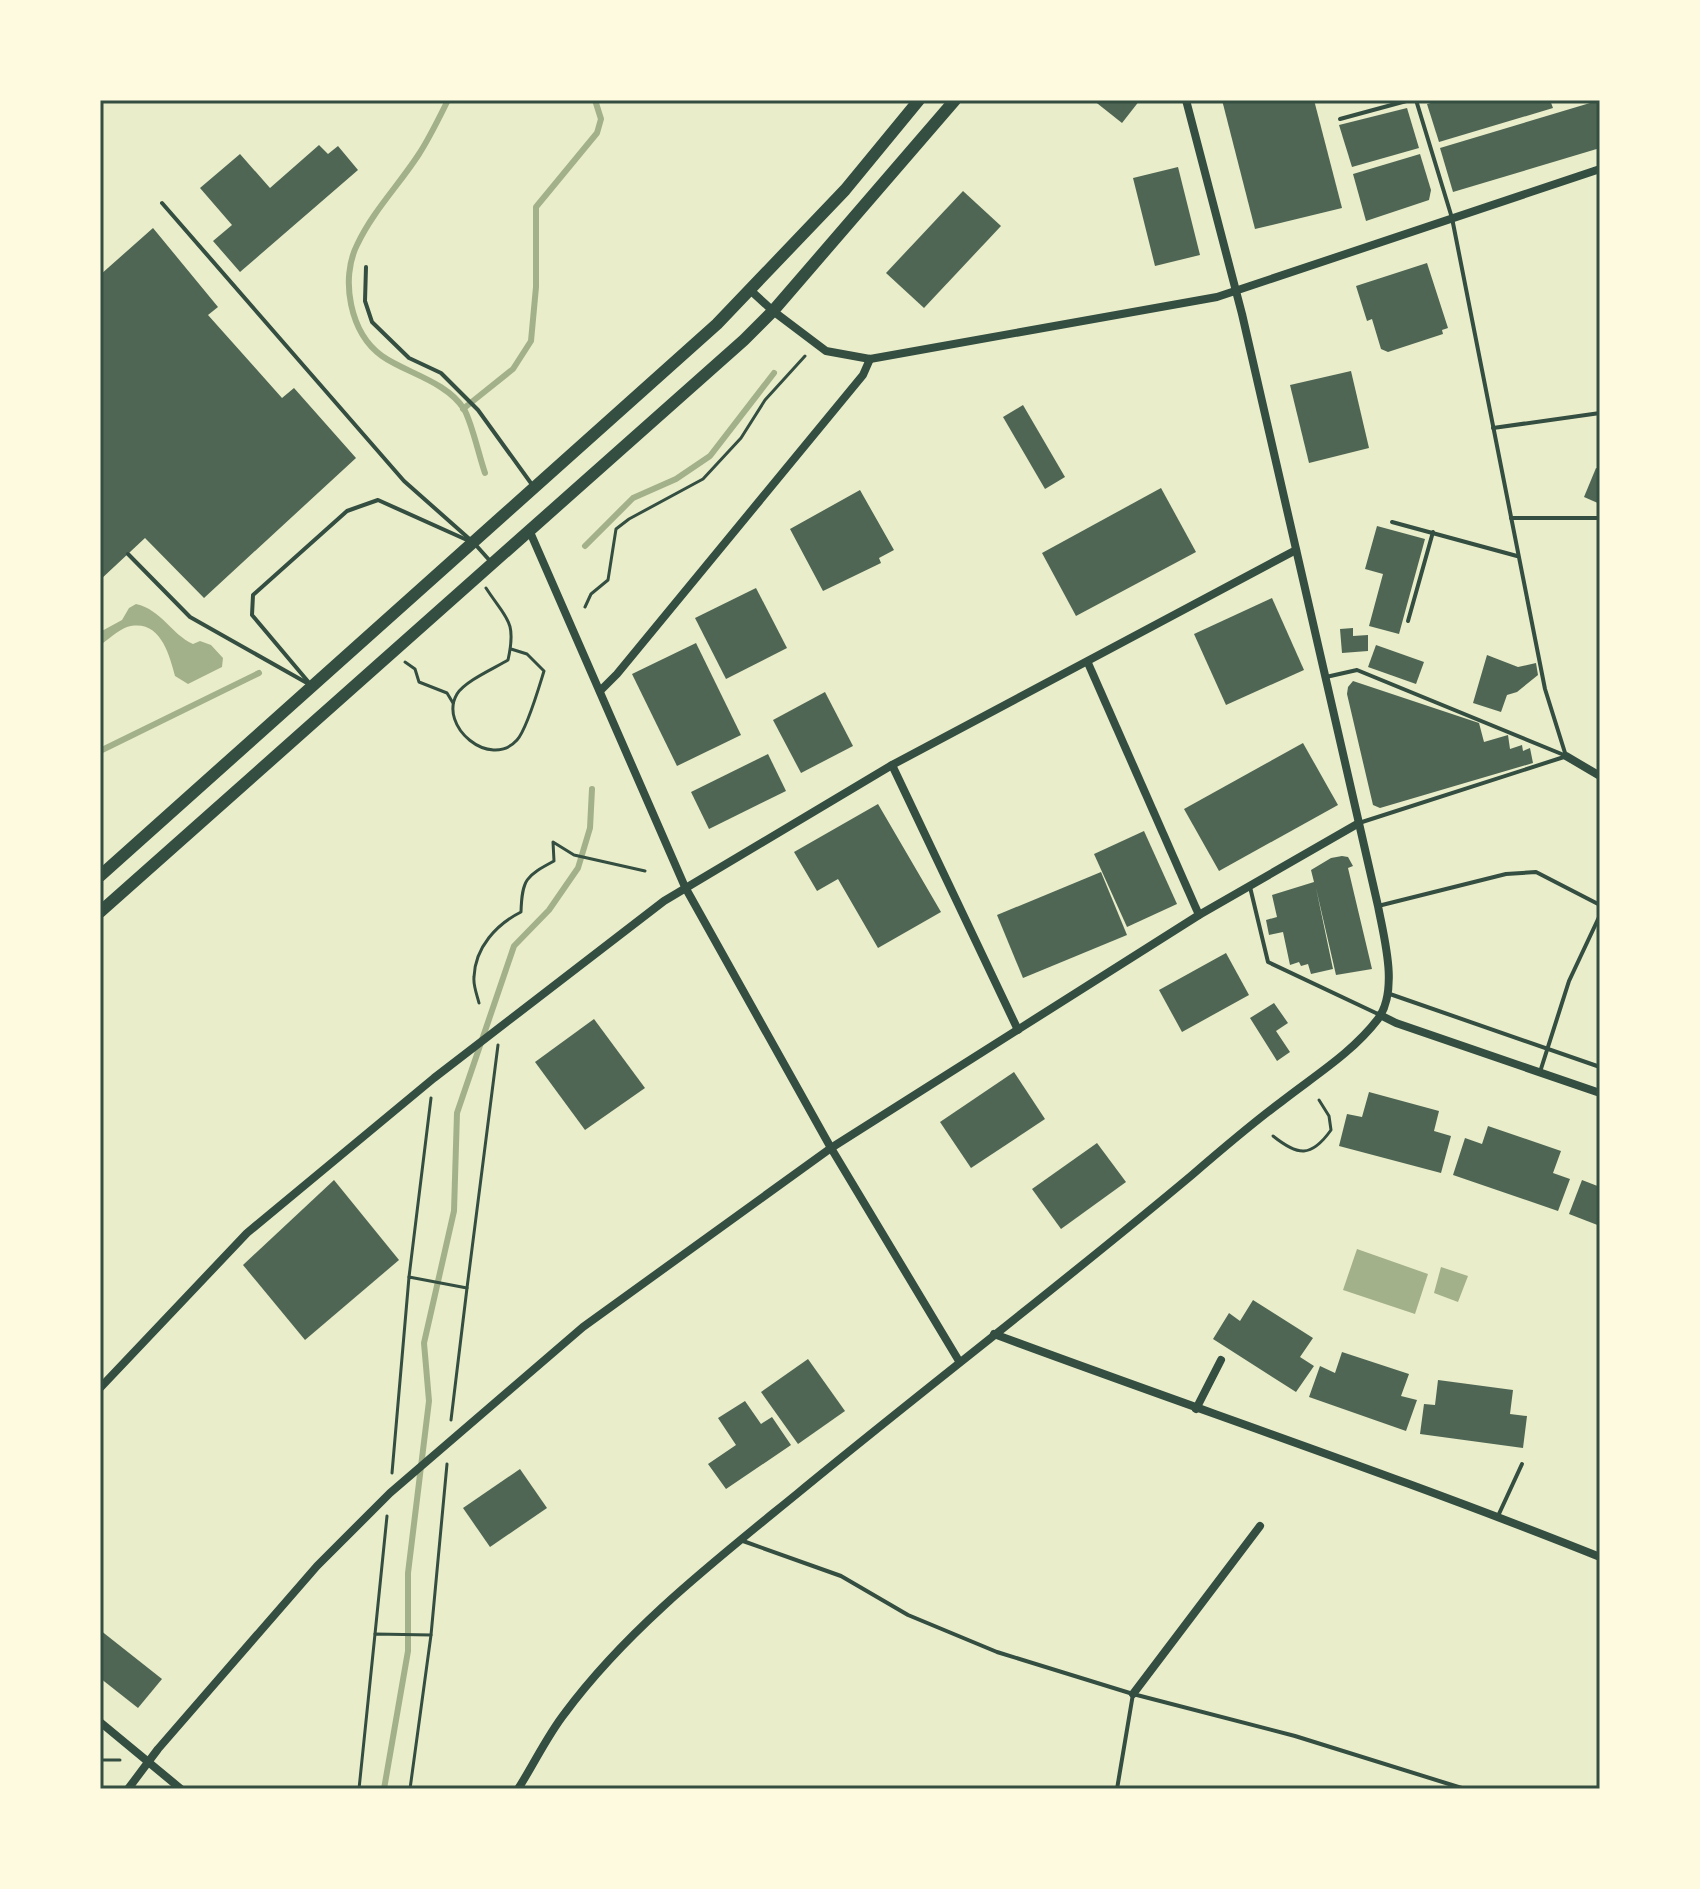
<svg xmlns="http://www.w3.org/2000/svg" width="1700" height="1889" font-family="'PT Serif',serif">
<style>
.water{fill:#a3b18a}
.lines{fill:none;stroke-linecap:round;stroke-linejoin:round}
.stream{stroke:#a3b18a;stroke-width:6}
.building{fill:#4f6655}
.path{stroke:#344e41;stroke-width:3}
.service{stroke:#344e41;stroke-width:4}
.minor{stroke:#344e41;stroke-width:8}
.secondary{stroke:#344e41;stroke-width:12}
.neatline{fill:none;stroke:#344e41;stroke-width:3}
</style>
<rect width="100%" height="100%" fill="#e9edc9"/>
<g class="water">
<path d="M136 604C162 610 171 634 193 644L200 641 211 645 223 658 222 667 188 684 175 676C169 654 160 618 127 627 118 630 108 640 100 645V632L122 620 129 608Z"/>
<path d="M1357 1249 1428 1274 1415 1314 1343 1290Z"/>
<path d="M1441 1267 1468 1276 1458 1302 1434 1293Z"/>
</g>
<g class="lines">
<g class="stream">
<path d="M448 100C439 118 430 137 419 154 399 185 373 211 357 245 340 279 350 333 382 356 406 373 446 381 464 409 472 423 479 456 485 473"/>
<path d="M463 409 513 369 531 341 536 287V207L597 133 601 119 595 100"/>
<path d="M585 546 633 498 676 479 710 456 774 373"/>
<path d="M100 751 259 673"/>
<path d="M384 1789 408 1651V1573L429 1401 424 1343 454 1211 457 1113 514 946 549 910 578 868 590 828 592 789"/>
</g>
</g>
<g class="building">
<path d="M1093 100H1140L1122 123Z"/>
<path d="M1222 100H1314L1342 208 1255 229Z"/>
<path d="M1441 100H1550L1553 108 1439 142 1427 104Z"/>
<path d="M1600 100V148L1453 192 1440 148Z"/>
<path d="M1407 108 1419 148 1352 167 1339 125Z"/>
<path d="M319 145 328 154 338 146 358 170 240 272 213 241 232 225 200 188 240 154 270 188Z"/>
<path d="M1420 154 1431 190 1429 200 1366 221 1353 174Z"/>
<path d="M1178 167 1200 255 1155 266 1133 178Z"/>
<path d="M963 191 1001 226 924 308 886 273Z"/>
<path d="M153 228 218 307 208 315 282 398 294 388 356 458 204 598 145 538 100 580V275Z"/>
<path d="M1427 263 1448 328 1442 330 1443 334 1388 352 1381 349 1372 319 1367 321 1356 286Z"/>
<path d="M1351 371 1369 448 1309 463 1290 385Z"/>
<path d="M1023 405 1065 477 1045 489 1003 417Z"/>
<path d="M1596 468 1600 469V504L1584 497Z"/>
<path d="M1161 488 1196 552 1076 616 1042 553Z"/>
<path d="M860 490 894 550 879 558 881 563 823 591 790 529Z"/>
<path d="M1377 526 1425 539 1399 634 1369 626 1383 574 1365 569Z"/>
<path d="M756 588 787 648 726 679 695 618Z"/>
<path d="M1272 598 1304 670 1226 705 1194 634Z"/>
<path d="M1353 628V636L1368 635V651L1342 653 1340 629Z"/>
<path d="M696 643 741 735 677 766 632 674Z"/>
<path d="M1376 645 1424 662 1416 684 1368 667Z"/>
<path d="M1487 655 1518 667 1536 663 1538 675 1517 692 1507 695 1501 712 1473 703Z"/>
<path d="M1353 681 1479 723 1484 742 1508 735 1510 749 1522 745 1523 751 1530 748 1533 763 1380 808 1373 805 1347 694 1348 687Z"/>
<path d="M825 692 853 746 801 773 773 720Z"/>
<path d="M1303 743 1338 805 1219 871 1184 809Z"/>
<path d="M768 754 786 791 709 829 691 792Z"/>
<path d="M878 804 941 912 878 948 838 879 817 891 794 852Z"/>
<path d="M1144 831 1177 904 1127 927 1094 854Z"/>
<path d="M1342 856 1348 857 1353 866 1348 868 1372 969 1336 975 1316 888 1333 969 1311 974 1308 964 1301 966 1299 962 1290 965 1283 932 1269 935 1266 920 1277 917 1272 895 1314 882 1311 870 1331 858Z"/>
<path d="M1101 872 1127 935 1023 978 997 915Z"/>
<path d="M1226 953 1249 995 1182 1032 1159 990Z"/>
<path d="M1274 1003 1288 1023 1276 1031 1290 1052 1277 1061 1250 1018Z"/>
<path d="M594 1019 645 1088 585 1130 535 1062Z"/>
<path d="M1014 1072 1045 1119 971 1168 940 1122Z"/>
<path d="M1369 1092 1439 1111 1434 1131 1451 1136 1441 1173 1339 1146 1347 1114 1362 1117Z"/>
<path d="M1488 1126 1561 1151 1553 1173 1570 1179 1558 1211 1453 1175 1465 1138 1482 1144Z"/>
<path d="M1097 1143 1126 1182 1061 1229 1032 1189Z"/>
<path d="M334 1180 399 1260 305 1340 243 1265Z"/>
<path d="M1582 1180 1600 1187V1226L1569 1214Z"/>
<path d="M1253 1300 1313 1338 1300 1357 1314 1366 1296 1392 1213 1339 1229 1313 1240 1321Z"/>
<path d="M1342 1352 1409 1374 1401 1396 1417 1400 1406 1431 1309 1397 1320 1366 1335 1373Z"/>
<path d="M808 1359 845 1411 798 1444 761 1392Z"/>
<path d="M1438 1380 1513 1390 1510 1414 1527 1416 1523 1448 1420 1434 1424 1404 1435 1405Z"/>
<path d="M745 1401 761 1424 772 1417 791 1445 726 1489 708 1464 736 1445 718 1418Z"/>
<path d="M520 1469 547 1508 490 1547 463 1508Z"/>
<path d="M100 1630 162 1679 138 1708 100 1678Z"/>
</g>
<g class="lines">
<g class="path">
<path d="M486 588C506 619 517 620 508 660 495 668 465 681 457 694 438 726 490 770 517 740 527 729 539 687 544 671L527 654 511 649"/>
<path d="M585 607 591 594 608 580 616 529 629 519 703 479 741 438 765 400 805 356"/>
<path d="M405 662 415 669 419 682 447 693 453 703"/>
<path d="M479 1003C477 995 473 985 474 977 475 947 497 924 521 912 522 879 526 876 554 861L553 842 574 855 645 871"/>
<path d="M1273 1136C1298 1156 1311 1158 1331 1130L1329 1116 1319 1100"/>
<path d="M409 1277 431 1098"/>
<path d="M467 1288 498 1045"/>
<path d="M392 1473 409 1277 467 1288 451 1420"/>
<path d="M375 1634 387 1516"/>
<path d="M431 1635 447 1464"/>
<path d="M100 1760H120"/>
<path d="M359 1789 375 1634 431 1635 410 1789"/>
</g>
<g class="service">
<path d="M1416 100 1452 218 1545 689 1566 756"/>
<path d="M1340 119 1410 100"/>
<path d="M162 203 404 481 474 543 491 562"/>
<path d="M366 267 365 301 372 322 409 358 441 373 478 410 533 486"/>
<path d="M1493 428 1600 413"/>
<path d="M1511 518H1600"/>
<path d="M1392 522 1517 556"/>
<path d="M128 554 190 617 307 683"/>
<path d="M1408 621 1433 532"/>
<path d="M1326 677 1357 670 1564 755"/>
<path d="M311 685 252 615 253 595 347 511 378 500 467 540"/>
<path d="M1359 823 1564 757"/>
<path d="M1250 887 1268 962 1378 1014"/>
<path d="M1378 906 1506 874 1536 872 1600 905"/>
<path d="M1387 993 1600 1067"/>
<path d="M1540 1072 1569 981 1600 915"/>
<path d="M1498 1516 1522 1464"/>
<path d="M743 1541 841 1576 908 1615 997 1652 1133 1694 1295 1736 1465 1789"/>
<path d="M1117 1789 1133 1694"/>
</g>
<g class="minor">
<path d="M749 289 773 311 826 351 870 359 1217 297 1600 169"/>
<path d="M530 532 685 887 831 1148 959 1361"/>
<path d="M1088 663 1199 915"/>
<path d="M600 691 617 674 863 375 870 359"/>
<path d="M1566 756 1600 776"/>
<path d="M892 765 1018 1030"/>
<path d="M1380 1015 1396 1023 1600 1093"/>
<path d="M994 1334C1196 1409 1400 1477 1600 1557"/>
<path d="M100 1388 247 1233 434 1078 664 901 892 765 1296 550"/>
<path d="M1196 1409 1221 1360"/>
<path d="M1133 1694 1260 1526"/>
<path d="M100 1722 181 1789"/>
<path d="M128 1789 158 1749 317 1566 390 1493 583 1327 831 1148 1199 915 1359 823"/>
<path d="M518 1789C534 1764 547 1736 565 1713 628 1628 716 1560 798 1493 928 1386 1062 1284 1192 1175 1221 1150 1250 1125 1281 1102 1314 1076 1352 1053 1378 1019 1399 990 1384 938 1378 906L1242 314 1186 100"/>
</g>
<g class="secondary">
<path d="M100 876 717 324 845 190 919 100"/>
<path d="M100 912 744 340 773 311 955 100"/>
</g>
</g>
<rect width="1700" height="1889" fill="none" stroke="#fefae0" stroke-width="204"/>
<rect x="102" y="102" width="1496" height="1685" class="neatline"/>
</svg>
